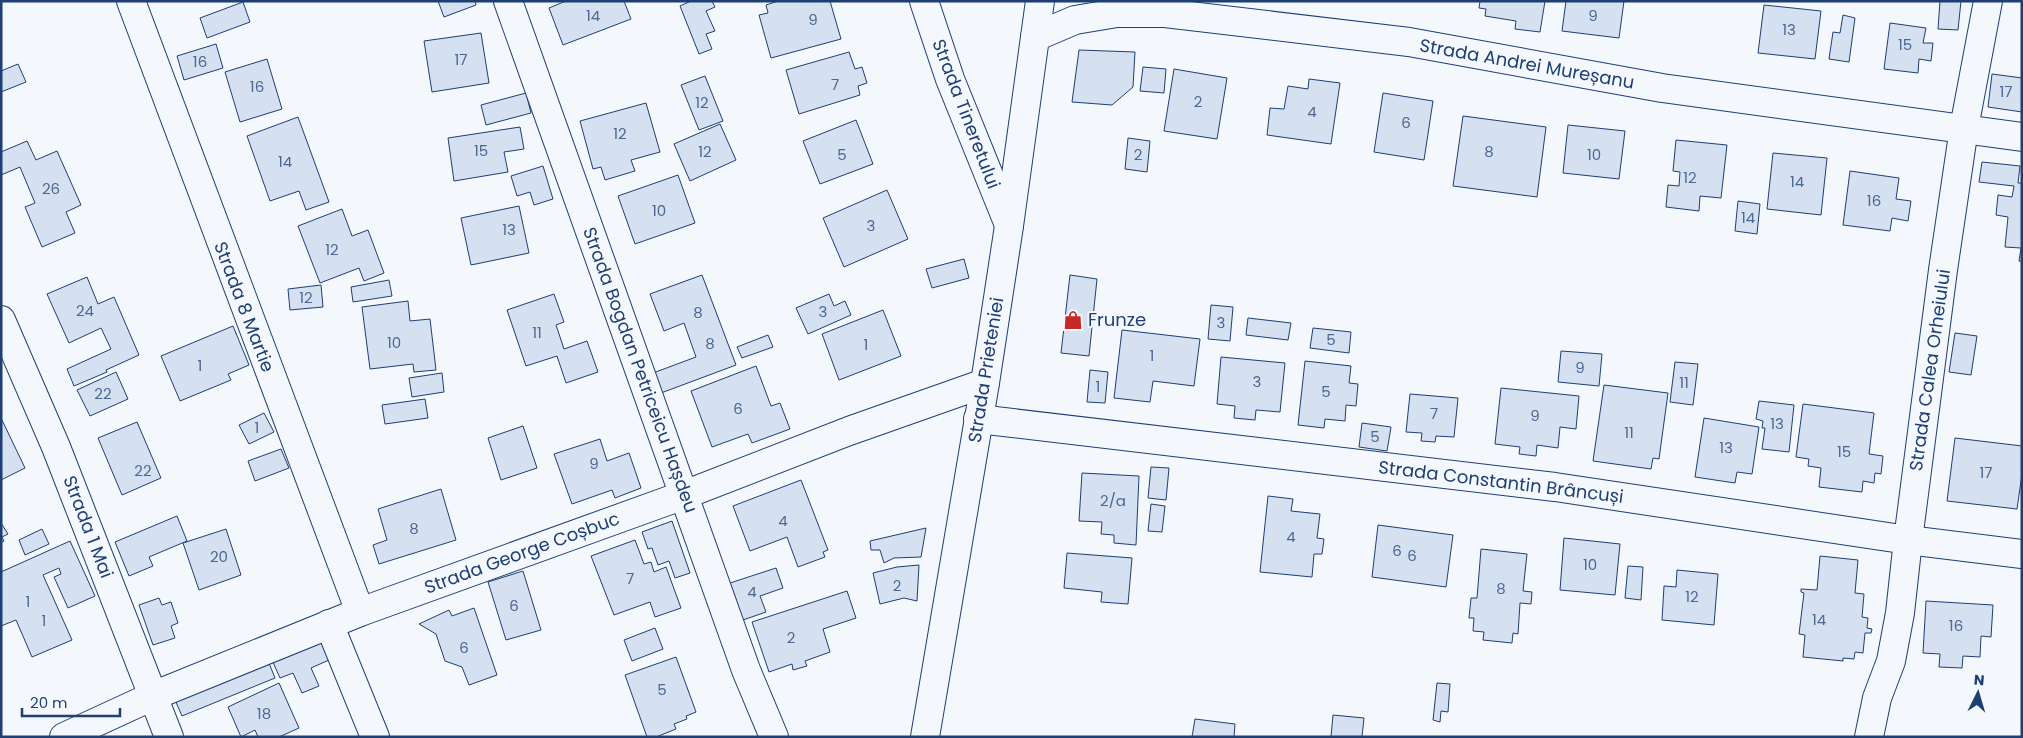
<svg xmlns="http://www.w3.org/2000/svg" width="2023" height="738" font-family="Poppins,sans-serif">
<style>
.building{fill:#d5e0f0;stroke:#1d3f73}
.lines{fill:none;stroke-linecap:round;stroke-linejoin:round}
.minor-casing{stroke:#1d3f73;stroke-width:30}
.minor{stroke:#f4f7fb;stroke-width:28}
.labels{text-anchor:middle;stroke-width:4;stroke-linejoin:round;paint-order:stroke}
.number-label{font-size:15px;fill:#4b6792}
.street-label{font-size:18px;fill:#1d3f73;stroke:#f4f7fb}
.poi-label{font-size:18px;fill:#1d3f73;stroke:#f4f7fb;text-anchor:start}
</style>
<rect width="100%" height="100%" fill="#f4f7fb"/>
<g class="building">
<path d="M438 1H475L476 5 444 17Z"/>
<path d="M566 1H624L631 19 563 45 549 8Z"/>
<path d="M691 1H712L715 7 706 11 715 31 706 34 712 49 699 54 680 6Z"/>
<path d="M778 1H830L841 39 771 58 759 15 768 13 766 5Z"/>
<path d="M1480 1H1545L1540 32 1515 29 1516 21 1485 16 1486 9 1479 8Z"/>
<path d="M1566 1H1624L1619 38 1562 31Z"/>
<path d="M1940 1H1961L1958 30 1938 29Z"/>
<path d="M243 2 250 22 207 38 200 18Z"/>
<path d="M1764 5 1821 11 1815 59 1758 53Z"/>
<path d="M1843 15 1855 18 1849 62 1829 59 1833 32 1840 33Z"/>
<path d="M1890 23 1926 28 1923 43H1933L1931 61 1919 59 1918 73 1884 69Z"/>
<path d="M481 33 489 83 432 92 424 41Z"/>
<path d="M216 44 223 68 184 80 177 56Z"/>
<path d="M1079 50 1135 52 1133 87 1112 105 1072 102Z"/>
<path d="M849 52 855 69 862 67 867 83 858 86 860 95 799 114 786 70Z"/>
<path d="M267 59 282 109 240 122 225 72Z"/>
<path d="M18 64 26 82 1 92V71Z"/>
<path d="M1143 67 1166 69 1164 93 1140 91Z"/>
<path d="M1174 69 1227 78 1217 139 1164 131Z"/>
<path d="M1992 74 2022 78V112L1988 107Z"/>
<path d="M705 76 723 121 699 130 681 85Z"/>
<path d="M1309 79 1340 83 1331 144 1267 135 1270 108 1284 109 1288 86 1308 89Z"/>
<path d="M526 93 531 113 486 125 481 105Z"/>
<path d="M1383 93 1433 101 1424 160 1374 152Z"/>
<path d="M646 103 660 152 631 160 635 171 605 180 601 167 593 169 580 121Z"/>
<path d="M1463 116 1546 127 1537 197 1453 186Z"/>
<path d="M298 117 329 202 306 210 299 191 270 201 247 136Z"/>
<path d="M856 120 873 164 820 184 803 141Z"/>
<path d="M720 124 736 160 690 181 674 144Z"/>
<path d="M1568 125 1625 131 1619 179 1563 173Z"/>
<path d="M520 127 524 149 504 152 508 172 454 181 448 138Z"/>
<path d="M1128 138 1150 141 1147 172 1125 169Z"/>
<path d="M1676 140 1727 145 1721 198 1700 196 1699 211 1666 207 1668 185 1679 186 1680 172 1673 171Z"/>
<path d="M27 141 36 160 57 151 81 205 66 212 75 233 42 247 25 207 35 203 20 167 1 175V152Z"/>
<path d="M1773 153 1827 158 1821 215 1767 209Z"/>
<path d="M1982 162 2020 166 2018 183H2022V262L2019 261 2021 248 2005 247 2008 217 1996 215 1998 195 2012 197 2014 186 1979 182Z"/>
<path d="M543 166 553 199 534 205 530 192 517 196 511 176Z"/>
<path d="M1850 171 1899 178 1896 199 1911 201 1908 221 1892 218 1890 231 1843 225Z"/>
<path d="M678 175 695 223 635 244 618 196Z"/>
<path d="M887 190 908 239 844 267 823 218Z"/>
<path d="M1738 201 1760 204 1757 234 1735 231Z"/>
<path d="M519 206 529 253 471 265 461 218Z"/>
<path d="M342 209 352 236 368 230 384 273 364 281 359 268 320 283 298 226Z"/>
<path d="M964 259 969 278 932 288 926 269Z"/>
<path d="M702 275 736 365 661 393 653 373 696 357 684 323 664 331 650 294Z"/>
<path d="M1070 275 1097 279 1089 356 1061 353Z"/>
<path d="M87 277 98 304 114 297 139 355 106 370 107 372 74 386 67 369 111 349 101 328 69 343 47 294Z"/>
<path d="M389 280 392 296 353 302 351 287Z"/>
<path d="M321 285 323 307 290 310 288 289Z"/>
<path d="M554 294 564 322 556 325 564 349 587 341 598 372 566 383 557 356 526 366 507 310Z"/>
<path d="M829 294 834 306 845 301 851 315 808 334 796 308Z"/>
<path d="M408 301 410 321 430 319 436 370 414 372 413 364 370 369 362 307Z"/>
<path d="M1211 305 1233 307 1230 341 1208 339Z"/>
<path d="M883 310 901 356 839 380 822 334Z"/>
<path d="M1248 318 1291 323 1288 340 1246 335Z"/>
<path d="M233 326 249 365 228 374 231 380 180 401 161 356Z"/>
<path d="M1313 328 1351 332 1349 353 1310 348Z"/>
<path d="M1122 330 1200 339 1194 386 1153 381 1150 402 1114 398Z"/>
<path d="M1955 333 1977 336 1971 375 1949 372Z"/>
<path d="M768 335 773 347 742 358 737 347Z"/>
<path d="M1561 351 1602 354 1599 386 1558 382Z"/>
<path d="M1221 357 1285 363 1280 412 1256 410 1255 420 1234 418 1235 406 1217 404Z"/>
<path d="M1305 361 1351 366 1349 383 1358 384 1356 406 1346 405 1345 421 1325 419 1324 428 1298 425Z"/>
<path d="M1675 362 1698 364 1693 405 1670 402Z"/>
<path d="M756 366 771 406 780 403 790 429 752 443 748 434 712 447 691 391Z"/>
<path d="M1090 370 1108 372 1105 403 1087 402Z"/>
<path d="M116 372 128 399 90 416 77 390Z"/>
<path d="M442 373 444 392 412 397 409 378Z"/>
<path d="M1604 385 1668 393 1659 459 1653 458 1651 469 1593 461Z"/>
<path d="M1501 388 1579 396 1576 429 1560 427 1558 448 1537 445 1536 456 1519 454 1520 447 1495 444Z"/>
<path d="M1410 394 1458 398 1454 437 1436 436 1435 442 1421 441 1422 433 1406 432Z"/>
<path d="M425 399 428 418 385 424 382 405Z"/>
<path d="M1759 401 1794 405 1789 452 1762 449 1765 428H1762L1763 421 1756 419Z"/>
<path d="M1803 404 1874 413 1869 454 1883 456 1881 474 1875 473 1874 483 1863 481 1862 492 1819 487 1821 468 1808 466 1809 459 1796 457Z"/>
<path d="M264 413 274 432 249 444 239 425Z"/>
<path d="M1704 418 1759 427 1752 474 1737 472 1735 483 1695 477Z"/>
<path d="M2 420 25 468 1 480V421Z"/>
<path d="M137 422 161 478 122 495 98 438Z"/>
<path d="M1362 423 1391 427 1387 451 1359 447Z"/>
<path d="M523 426 537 468 501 480 488 438Z"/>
<path d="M1955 438 2022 446V474L2017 509 1947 501Z"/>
<path d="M600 439 607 461 629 453 641 488 615 498 612 490 572 504 554 454Z"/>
<path d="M281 449 289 468 255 481 248 461Z"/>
<path d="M1151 467 1169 468 1166 500 1148 498Z"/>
<path d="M1082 473 1139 476 1136 545 1114 543V535L1101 534 1102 522 1079 521Z"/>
<path d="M801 480 828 550 823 552 825 557 798 567 787 537 750 551 733 506Z"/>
<path d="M441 489 456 540 379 564 373 545 387 540 378 509Z"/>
<path d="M1268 496 1293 499 1291 511 1320 514 1317 538 1324 539 1322 554H1314L1312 577 1260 572Z"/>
<path d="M1151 504 1165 506 1162 532 1148 531Z"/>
<path d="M177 516 187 541 149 557 153 566 129 576 115 542Z"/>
<path d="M672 521 690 573 675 578 669 561 658 565 652 548 648 549 642 532Z"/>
<path d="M1 523 8 534 2 537 4 541 1 543Z"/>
<path d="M1378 525 1453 535 1446 587 1372 577Z"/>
<path d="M926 528 921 557 894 558 884 563 880 550H871L870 541Z"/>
<path d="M42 529 49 544 25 555 19 540Z"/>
<path d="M226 529 241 575 199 590 183 543Z"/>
<path d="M1564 538 1620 544 1615 595 1560 590Z"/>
<path d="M635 540 644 564 651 562 654 572 666 567 681 608 655 617 650 602 614 615 591 556Z"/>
<path d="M70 541 95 596 68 608 54 577 61 574 59 568 43 575 72 640 32 657 16 620 1 626V572Z"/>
<path d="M1481 549 1527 554 1523 591 1532 592 1531 604 1520 603 1518 634 1513 633 1512 643 1483 640 1484 632 1473 631 1474 618H1469L1471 598H1477Z"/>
<path d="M1067 553 1132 558 1128 604 1101 602 1102 592 1064 588Z"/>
<path d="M1820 556 1858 560 1855 593 1864 594 1862 617 1868 618 1867 628 1872 629 1871 633H1865L1863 653 1855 652 1854 659 1843 658V661L1803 657 1805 635 1799 634 1804 593 1801 592V589L1817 590Z"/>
<path d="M919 565 917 601 904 598 880 604 873 573 897 567Z"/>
<path d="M1628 566 1643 567 1641 600 1625 598Z"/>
<path d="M776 568 783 588 760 596 766 612 743 620 730 583Z"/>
<path d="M1677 570 1718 574 1714 625 1662 620 1664 586 1676 587Z"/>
<path d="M523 571 541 630 506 640 488 582Z"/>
<path d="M847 591 856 618 823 629 830 652 805 661 807 666 793 670 792 664 769 672 752 622Z"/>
<path d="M159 598 162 605 171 602 178 623 171 626 175 638 153 645 139 605Z"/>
<path d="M1926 601 1993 605 1991 637 1981 636 1980 657 1963 656 1962 668 1939 667 1940 654 1923 653Z"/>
<path d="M474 608 497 675 469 685 462 667 445 661 436 634 419 624 449 610 452 616Z"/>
<path d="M655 628 663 649 632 661 624 640Z"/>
<path d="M320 639 329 660 311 668 319 686 302 693 293 673 280 678 272 660Z"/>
<path d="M676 657 696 712 686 716 687 719 674 724 676 729 656 737H647L625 675Z"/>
<path d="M269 663 275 678 182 716 175 700Z"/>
<path d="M279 683 299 728 279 737H258L255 730 241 737 228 707Z"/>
<path d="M1437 683 1450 684 1448 712 1441 711 1440 722 1433 720Z"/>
<path d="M1333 715 1364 718 1362 737H1331Z"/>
<path d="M1195 719 1235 724 1234 737H1192Z"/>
</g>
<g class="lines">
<g class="minor-casing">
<g id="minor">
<path d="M131 1 360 612"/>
<path d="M508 1 746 670 774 737"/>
<path d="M924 1 950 79 1009 225"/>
<path d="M1035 37 1075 20 1117 13H1165L1409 42 1662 88 2022 137"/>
<path d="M1 320 56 447 169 737"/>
<path d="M978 419 1555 487 1908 540 2022 554"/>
<path d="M329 624 375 737"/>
<path d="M64 737 153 696 360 612 684 495 849 431 985 383"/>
<path d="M925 737 985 383 1009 226 1040 1"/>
<path d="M1869 737 1877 698 1891 661 1900 613 1908 540 1943 270 1964 128 1988 1"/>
</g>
</g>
<use href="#minor" class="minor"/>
</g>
<defs>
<g id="shop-bare" transform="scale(1.5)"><path d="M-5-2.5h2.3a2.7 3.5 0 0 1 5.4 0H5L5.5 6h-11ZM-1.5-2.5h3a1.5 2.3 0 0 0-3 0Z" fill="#c62828" stroke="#f4f7fb" stroke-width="2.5" paint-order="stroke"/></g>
</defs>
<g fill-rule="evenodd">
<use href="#shop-bare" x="1073" y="320"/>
</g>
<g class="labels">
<g class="number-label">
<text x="593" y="21">14</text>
<text x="1593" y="21">9</text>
<text x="813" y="25">9</text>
<text x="1789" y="35">13</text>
<text x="1905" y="50">15</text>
<text x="461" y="65">17</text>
<text x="200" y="67">16</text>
<text x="835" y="90">7</text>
<text x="257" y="92">16</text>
<text x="2006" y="97">17</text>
<text x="1198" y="107">2</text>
<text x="702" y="108">12</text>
<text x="1312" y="117">4</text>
<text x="1406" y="128">6</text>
<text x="620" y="139">12</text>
<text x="481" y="156">15</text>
<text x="705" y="157">12</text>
<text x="1489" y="157">8</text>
<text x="842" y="160">5</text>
<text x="1138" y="160">2</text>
<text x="1594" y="160">10</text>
<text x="285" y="167">14</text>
<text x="1690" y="183">12</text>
<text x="1797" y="187">14</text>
<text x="51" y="194">26</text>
<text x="1874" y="206">16</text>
<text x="659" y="216">10</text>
<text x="1748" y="223">14</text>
<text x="871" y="231">3</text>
<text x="509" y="235">13</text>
<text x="332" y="255">12</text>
<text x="306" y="303">12</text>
<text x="85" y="316">24</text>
<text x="823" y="317">3</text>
<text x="698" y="318">8</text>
<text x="1221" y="328">3</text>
<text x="537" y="338">11</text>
<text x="1331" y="345">5</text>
<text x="394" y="348">10</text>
<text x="710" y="349">8</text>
<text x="866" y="350">1</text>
<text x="1152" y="361">1</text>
<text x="200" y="371">1</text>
<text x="1580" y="373">9</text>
<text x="1257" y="387">3</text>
<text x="1684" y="388">11</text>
<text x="1098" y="392">1</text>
<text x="1326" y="397">5</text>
<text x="103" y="399">22</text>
<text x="738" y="414">6</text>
<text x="1434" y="419">7</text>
<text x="1535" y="421">9</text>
<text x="1777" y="429">13</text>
<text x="257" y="433">1</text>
<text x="1629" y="438">11</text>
<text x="1375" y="442">5</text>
<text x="1726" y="453">13</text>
<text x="1844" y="457">15</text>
<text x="594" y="469">9</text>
<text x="143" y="476">22</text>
<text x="1986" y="478">17</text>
<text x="1113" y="506">2/a</text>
<text x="783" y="526">4</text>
<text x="414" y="534">8</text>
<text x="1291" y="542">4</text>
<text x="1397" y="556">6</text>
<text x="1412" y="561">6</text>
<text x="219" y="562">20</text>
<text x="1590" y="570">10</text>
<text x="630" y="584">7</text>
<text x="897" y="591">2</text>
<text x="1501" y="594">8</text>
<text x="752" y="597">4</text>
<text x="1692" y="602">12</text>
<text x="28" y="607">1</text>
<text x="514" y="611">6</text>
<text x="1819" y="625">14</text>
<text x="44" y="626">1</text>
<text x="1956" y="631">16</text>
<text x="791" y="643">2</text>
<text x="464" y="653">6</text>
<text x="662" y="695">5</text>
<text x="264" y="719">18</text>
</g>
<g class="street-label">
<text transform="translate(1527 64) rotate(10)" y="6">Strada Andrei Mureșanu</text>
<text transform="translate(966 114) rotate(69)" y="6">Strada Tineretului</text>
<text transform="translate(244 307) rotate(69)" y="6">Strada 8 Martie</text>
<text transform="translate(640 370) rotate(70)" y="6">Strada Bogdan Petriceicu Hașdeu</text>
<text transform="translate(986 370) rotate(-81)" y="6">Strada Prieteniei</text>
<text transform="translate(1930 370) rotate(-82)" y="6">Strada Calea Orheiului</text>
<text transform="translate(1501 482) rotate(7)" y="6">Strada Constantin Brâncuși</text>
<text transform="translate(88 527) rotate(69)" y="6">Strada 1 Mai</text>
<text transform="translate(522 553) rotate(-20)" y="6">Strada George Coșbuc</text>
</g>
<g class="poi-label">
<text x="1088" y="326">Frunze</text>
</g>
</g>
<rect width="2023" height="738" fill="none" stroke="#1d3f73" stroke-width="5"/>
<g transform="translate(1978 693) rotate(5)" stroke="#f4f7fb" stroke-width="4" paint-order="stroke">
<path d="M0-4L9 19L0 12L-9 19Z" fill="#1d3f73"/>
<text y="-8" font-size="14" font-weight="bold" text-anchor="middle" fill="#1d3f73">N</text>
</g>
<path d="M22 708v8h98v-8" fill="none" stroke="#1d3f73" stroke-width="2.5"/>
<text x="30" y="708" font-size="15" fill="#1d3f73" stroke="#f4f7fb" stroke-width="4" paint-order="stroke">20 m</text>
</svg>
